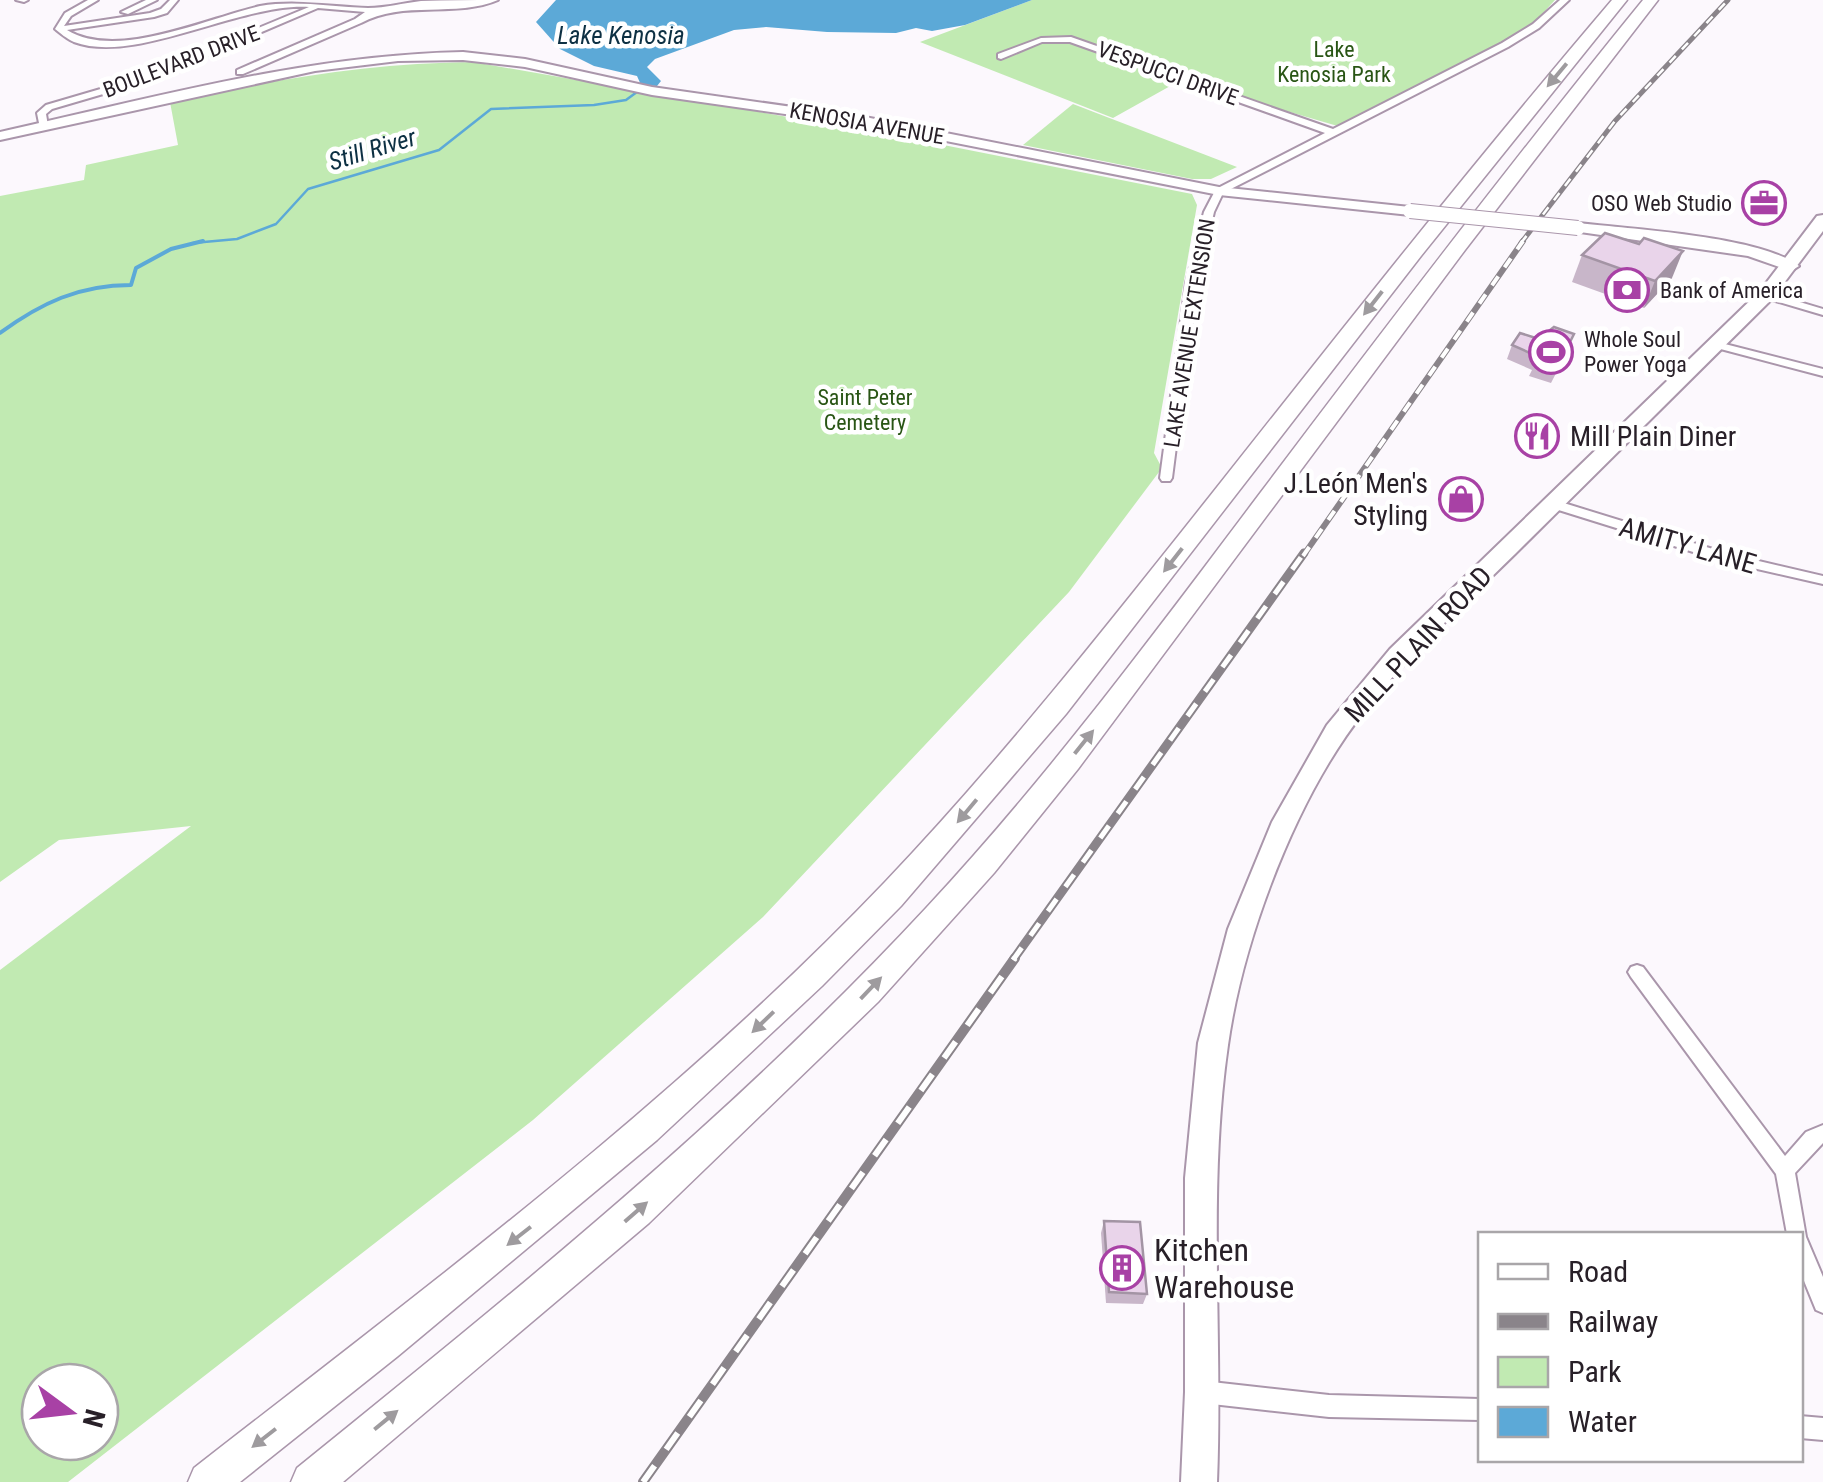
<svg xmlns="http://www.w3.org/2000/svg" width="1823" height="1482" font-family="'Roboto Condensed',sans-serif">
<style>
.green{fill:#c1eab2;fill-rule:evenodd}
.water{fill:#5ca9d7}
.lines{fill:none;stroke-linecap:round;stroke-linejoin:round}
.stream-far1{stroke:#5ca9d7;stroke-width:2.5}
.stream{stroke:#5ca9d7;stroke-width:4}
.street-casing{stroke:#aa96ab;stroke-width:4}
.secondary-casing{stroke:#aa96ab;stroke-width:4}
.primary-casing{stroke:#aa96ab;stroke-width:4}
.highway-casing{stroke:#aa96ab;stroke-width:3}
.street{fill:#fff;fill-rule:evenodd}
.secondary{fill:#fff;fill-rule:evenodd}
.primary{fill:#fff;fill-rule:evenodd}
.highway{fill:#fff;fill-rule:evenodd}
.rail-far3-casing{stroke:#8a848a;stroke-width:5}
.rail-far2-casing{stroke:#8a848a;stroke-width:6}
.rail-far1-casing{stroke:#8a848a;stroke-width:9}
.rail-casing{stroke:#8a848a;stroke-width:10}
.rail-far3{stroke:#fff;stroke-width:2.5;stroke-dasharray:9;stroke-linecap:butt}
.rail-far2{stroke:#fff;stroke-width:4;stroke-dasharray:11;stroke-linecap:butt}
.rail-far1{stroke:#fff;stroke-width:5;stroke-dasharray:15;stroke-linecap:butt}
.rail{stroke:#fff;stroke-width:6;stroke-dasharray:20;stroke-linecap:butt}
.secondary-bridge-casing{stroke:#aa96ab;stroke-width:16;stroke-linecap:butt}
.secondary-bridge{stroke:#fff;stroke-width:14}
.wall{fill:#c8b6c9}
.shaded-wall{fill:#a394a4}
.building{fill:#e9d4ea;stroke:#a394a4;stroke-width:2.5}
.oneway{fill:#9e9b9e}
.labels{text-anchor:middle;stroke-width:9;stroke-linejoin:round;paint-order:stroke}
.far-park-label{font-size:22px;fill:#295515;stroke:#fff}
.far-street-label{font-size:22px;fill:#282028;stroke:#fff}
.far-poi-label{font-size:22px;fill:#282028;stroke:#fff;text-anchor:start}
.far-water-label{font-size:25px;font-style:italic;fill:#0d3043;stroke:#fff}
.poi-label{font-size:28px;fill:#282028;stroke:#fff;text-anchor:start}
.street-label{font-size:28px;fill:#282028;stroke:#fff}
.near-poi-label{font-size:32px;fill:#282028;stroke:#fff;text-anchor:start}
</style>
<rect width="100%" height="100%" fill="#fcf8fd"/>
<g class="green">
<path d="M1032 0H1555L1517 41 1341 127 1181 80 1113 118 920 42Z"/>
<path d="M473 62 908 138 1192 194 1197 205 1154 453 1162 468 1069 592 763 917 533 1120 68 1482H0V970L191 826 59 840 0 882V196L84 180 86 165 178 145 170 102C271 80 369 63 473 62ZM40 1382H100V1442H40Z"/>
<path d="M1073 104 1237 167 1211 179H1192L1023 145Z"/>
</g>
<path class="water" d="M556 0H1032L965 25 932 31 916 28 896 33 827 32 766 27 734 30 655 59 647 67 661 81 657 86 641 85 637 76 594 66 560 49 536 22Z"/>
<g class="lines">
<path class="stream-far1" d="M193 243 237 239 276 224 308 189 439 150 491 109 594 105 626 100 641 89"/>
<path class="stream" d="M0 333C41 303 79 285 131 285L136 268 171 249 203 241"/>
<g class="street-casing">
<g id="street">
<path d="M16 0H28L24 2Z"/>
<path d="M88 0H98L71 16 64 26 150 13 161 9 170 0H178L167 13 154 17 67 30C117 61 207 18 260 6 296 0 331 7 368 8 386 8 403 3 421 1 446 0 473 0 498 0 457 18 402 0 361 23L243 74H237V70L355 19 365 12 318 8 144 82 52 109 46 114 48 126 40 128 37 113 46 105 138 78 309 7C239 3 136 65 74 42 67 39 60 33 55 29L65 13Z"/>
<path d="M146 0H157L128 14 121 12Z"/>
<path d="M1560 0H1569L1539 28 1508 47 1223 193 1214 212 1197 283 1172 478 1170 481H1162L1160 478 1186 283 1204 212 1216 189 1325 133 1070 42H1042L1001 59 998 58V54L1041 38 1071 37 1333 129 1502 43 1533 24Z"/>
<path d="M1766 292 1823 309V315L1762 297 1761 295Z"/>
<path d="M1717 342 1823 369V376L1713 347V343Z"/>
<path d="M1554 500 1729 554 1823 576V584L1722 561 1549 507 1548 504Z"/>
<path d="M1637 965 1643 967 1785 1156 1806 1132 1823 1125V1143L1795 1173 1806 1237 1823 1277V1313L1816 1310 1800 1271V1234H1787L1776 1174 1631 977 1628 972 1631 967Z"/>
<path d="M1203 1381 1329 1395 1480 1399V1420L1329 1417 1203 1403 1195 1400 1192 1392 1195 1384Z"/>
<path d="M1800 1416 1823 1418V1440L1800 1438Z"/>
</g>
</g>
<g class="secondary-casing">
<g id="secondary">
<path d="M463 52 525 59 652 87 870 118 1219 187 1410 207 1417 211 1410 215 1219 195 870 126 652 95 525 67 463 60 398 61 315 71 0 140V132C153 98 306 55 463 52Z"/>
<path d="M1578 223C1630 229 1760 236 1799 266L1791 271 1748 256 1573 231V225Z"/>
</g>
</g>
<g class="primary-casing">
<path id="primary" d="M1823 215V231L1772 299C1686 384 1601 469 1515 554 1456 612 1393 668 1346 736 1289 819 1242 945 1228 1045 1207 1189 1223 1337 1217 1482H1181L1185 1392V1178L1198 1043 1228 929 1272 822 1327 725 1390 649 1760 291 1817 216Z"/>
</g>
<g class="highway-casing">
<g id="highway">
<path d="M1612 0H1627L1421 256 1066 714 901 906 822 986 657 1140 398 1356 240 1482H188L194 1468C431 1283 676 1101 885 882 1001 760 1105 628 1210 496 1342 329 1474 162 1612 0Z"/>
<path d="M1643 0H1658L1465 250 1078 769 994 873 878 1002 649 1223 343 1482H291L297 1468C516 1291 735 1114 927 907 1048 777 1154 634 1261 492 1386 326 1512 161 1643 0Z"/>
</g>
</g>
<use href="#street" class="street"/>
<use href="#secondary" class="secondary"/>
<use href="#primary" class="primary"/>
<use href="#highway" class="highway"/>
<g class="rail-far3-casing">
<path id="rail-far3" d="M1521 243 1615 121 1728 0"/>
</g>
<g class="rail-far2-casing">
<path id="rail-far2" d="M1303 556 1523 241"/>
</g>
<g class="rail-far1-casing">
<path id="rail-far1" d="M1013 960 1304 553"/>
</g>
<g class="rail-casing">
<path id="rail" d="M643 1482 1015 958"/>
</g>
<use href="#rail-far3" class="rail-far3"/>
<use href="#rail-far2" class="rail-far2"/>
<use href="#rail-far1" class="rail-far1"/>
<use href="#rail" class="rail"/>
<g class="secondary-bridge-casing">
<path id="secondary-bridge" d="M1410 211 1578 228"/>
</g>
<use href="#secondary-bridge" class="secondary-bridge"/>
</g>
<g class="wall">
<path d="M1582 255 1672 278 1644 308 1572 282Z"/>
<path d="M1512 345 1569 348 1551 383 1529 376 1532 370 1507 359Z"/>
<path d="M1104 1221 1147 1294 1143 1304 1106 1303 1101 1233Z"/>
</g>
<path class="shaded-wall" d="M1683 251 1672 278 1644 308 1655 281Z"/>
<g class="building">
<path d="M1605 233 1639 244 1644 238 1683 251 1655 281 1582 255Z"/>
<path d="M1554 327 1574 334 1556 370 1535 363 1539 357 1512 345 1520 333 1539 339Z"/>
<path d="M1104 1221 1140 1222 1147 1294 1109 1292Z"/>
</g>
<defs><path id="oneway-solid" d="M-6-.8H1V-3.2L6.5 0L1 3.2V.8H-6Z" transform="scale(2.5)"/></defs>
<g class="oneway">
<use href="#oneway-solid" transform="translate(1557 75) rotate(130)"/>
<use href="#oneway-solid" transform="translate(1373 303) rotate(128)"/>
<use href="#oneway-solid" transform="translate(1173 560) rotate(128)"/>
<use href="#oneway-solid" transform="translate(1084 742) rotate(-51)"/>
<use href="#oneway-solid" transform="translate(967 811) rotate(130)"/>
<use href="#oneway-solid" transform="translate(871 988) rotate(-46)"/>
<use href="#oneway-solid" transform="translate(763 1022) rotate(136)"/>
<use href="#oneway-solid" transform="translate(636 1212) rotate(-41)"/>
<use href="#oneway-solid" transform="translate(519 1236) rotate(142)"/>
<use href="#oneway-solid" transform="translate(386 1420) rotate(-39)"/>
<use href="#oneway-solid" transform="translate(264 1438) rotate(142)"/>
</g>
<defs>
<g id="office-ring" transform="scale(2.25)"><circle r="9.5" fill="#fff" stroke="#a841a5" stroke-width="1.5"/><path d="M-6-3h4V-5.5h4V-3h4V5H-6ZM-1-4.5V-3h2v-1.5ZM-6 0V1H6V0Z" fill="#a841a5"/></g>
<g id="bank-ring" transform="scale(2.25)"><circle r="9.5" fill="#fff" stroke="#a841a5" stroke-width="1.5"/><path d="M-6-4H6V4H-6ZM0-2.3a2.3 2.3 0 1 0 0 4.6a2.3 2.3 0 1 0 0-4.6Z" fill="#a841a5"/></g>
<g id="stadium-ring" transform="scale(2.25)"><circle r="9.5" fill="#fff" stroke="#a841a5" stroke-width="1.5"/><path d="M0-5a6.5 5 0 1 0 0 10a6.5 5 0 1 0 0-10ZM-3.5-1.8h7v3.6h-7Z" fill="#a841a5"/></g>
<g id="restaurant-ring" transform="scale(2.25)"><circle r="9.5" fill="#fff" stroke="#a841a5" stroke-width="1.5"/><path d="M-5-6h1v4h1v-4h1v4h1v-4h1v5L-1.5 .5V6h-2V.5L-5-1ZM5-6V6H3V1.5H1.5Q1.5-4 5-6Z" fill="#a841a5"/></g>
<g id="shop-ring" transform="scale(2.25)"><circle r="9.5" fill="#fff" stroke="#a841a5" stroke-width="1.5"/><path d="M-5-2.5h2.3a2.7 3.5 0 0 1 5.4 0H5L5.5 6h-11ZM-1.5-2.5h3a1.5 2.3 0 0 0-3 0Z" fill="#a841a5"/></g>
<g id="building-ring" transform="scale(2.25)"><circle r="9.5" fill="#fff" stroke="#a841a5" stroke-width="1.5"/><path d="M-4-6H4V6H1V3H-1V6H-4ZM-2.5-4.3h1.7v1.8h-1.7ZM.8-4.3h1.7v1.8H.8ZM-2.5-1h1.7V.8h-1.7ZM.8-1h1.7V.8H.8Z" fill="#a841a5"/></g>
</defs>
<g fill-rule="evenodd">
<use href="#office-ring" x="1764" y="203"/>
<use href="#bank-ring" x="1627" y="290"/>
<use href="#stadium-ring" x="1551" y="352"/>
<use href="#restaurant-ring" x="1537" y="436"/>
<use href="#shop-ring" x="1461" y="499"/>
<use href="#building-ring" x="1122" y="1268"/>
</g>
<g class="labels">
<g class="far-park-label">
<text x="1334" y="57">Lake<tspan x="1334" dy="25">Kenosia Park</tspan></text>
<text x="865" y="405">Saint Peter<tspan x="865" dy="25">Cemetery</tspan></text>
</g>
<g class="far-street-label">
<text transform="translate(181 61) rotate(-21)" y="8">BOULEVARD DRIVE</text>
<text transform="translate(1168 73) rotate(20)" y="8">VESPUCCI DRIVE</text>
<text transform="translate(867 123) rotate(10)" y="8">KENOSIA AVENUE</text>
<text transform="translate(1189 333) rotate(-81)" y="8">LAKE AVENUE EXTENSION</text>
</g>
<g class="far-poi-label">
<text x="1732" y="211" text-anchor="end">OSO Web Studio</text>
<text x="1660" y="298">Bank of America</text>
<text x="1584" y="347">Whole Soul<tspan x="1584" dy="25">Power Yoga</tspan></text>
</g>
<g class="far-water-label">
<text x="621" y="44">Lake Kenosia</text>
<text transform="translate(372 149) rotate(-17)" y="9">Still River</text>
</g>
<g class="poi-label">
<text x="1570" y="446">Mill Plain Diner</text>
<text x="1428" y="493" text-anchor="end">J.León Men's<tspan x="1428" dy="32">Styling</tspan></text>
</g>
<g class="street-label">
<text transform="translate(1688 545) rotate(16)" y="10">AMITY LANE</text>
<text transform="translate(1418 644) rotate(-47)" y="10">MILL PLAIN ROAD</text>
</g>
<g class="near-poi-label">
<text x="1154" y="1261">Kitchen<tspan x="1154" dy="37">Warehouse</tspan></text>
</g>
</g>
<rect x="1478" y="1232" width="325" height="230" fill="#ffffff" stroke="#a9a6a9" stroke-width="2.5"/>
<rect x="1498" y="1264" width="50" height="15" fill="#ffffff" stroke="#a9a6a9" stroke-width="2.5"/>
<text x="1568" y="1282" font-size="30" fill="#282028">Road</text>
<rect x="1498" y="1314" width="50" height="15" fill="#8a848a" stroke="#a9a6a9" stroke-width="2.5"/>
<text x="1568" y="1332" font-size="30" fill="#282028">Railway</text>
<rect x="1498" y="1357" width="50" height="30" fill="#c1eab2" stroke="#a9a6a9" stroke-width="2.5"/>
<text x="1568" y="1382" font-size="30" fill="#282028">Park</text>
<rect x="1498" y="1407" width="50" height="30" fill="#5ca9d7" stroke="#a9a6a9" stroke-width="2.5"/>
<text x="1568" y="1432" font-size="30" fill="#282028">Water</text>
<g transform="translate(70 1412) rotate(105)"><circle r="48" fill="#ffffff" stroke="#a9a6a9" stroke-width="2.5"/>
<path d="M0-8L18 38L0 25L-18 38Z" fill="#a841a5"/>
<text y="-15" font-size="28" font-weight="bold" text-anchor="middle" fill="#282028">N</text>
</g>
</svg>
